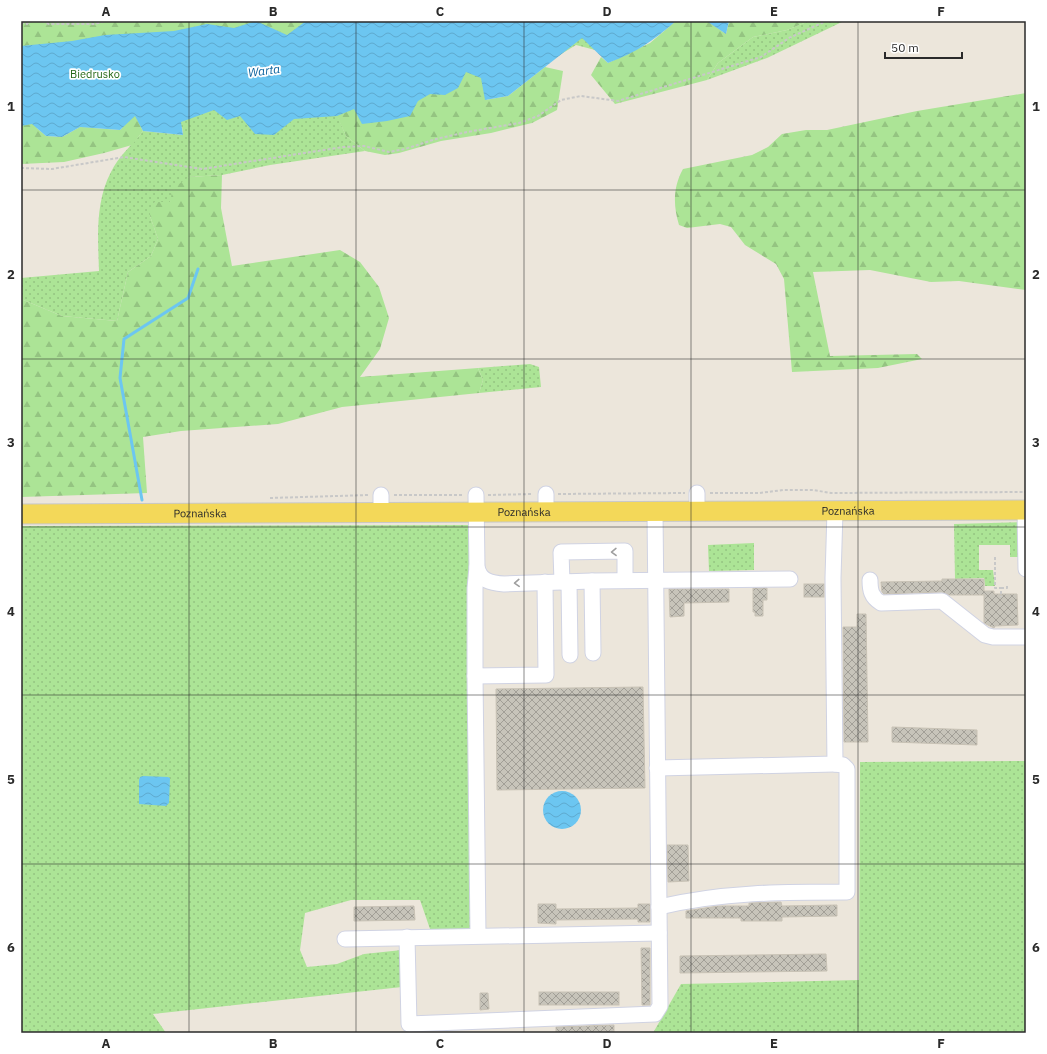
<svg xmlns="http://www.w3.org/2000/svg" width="1047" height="1054" font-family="'IBM Plex Sans',sans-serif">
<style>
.green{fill:url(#green-dots)}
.forest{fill:url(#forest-firs)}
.water{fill:url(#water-waves)}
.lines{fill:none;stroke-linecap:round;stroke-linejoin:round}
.stream{stroke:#6cc6f1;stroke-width:3}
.building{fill:url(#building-cross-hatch);stroke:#c8c2b5}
.minor-casing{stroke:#d0d3e3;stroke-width:17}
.major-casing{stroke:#c8c8c8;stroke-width:21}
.path{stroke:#c8c8c8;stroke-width:2;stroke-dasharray:3 2;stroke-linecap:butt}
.minor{stroke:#fff;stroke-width:15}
.major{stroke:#f3d859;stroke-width:19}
.oneway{stroke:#9f9f9f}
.grid{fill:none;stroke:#2a2a2a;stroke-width:1;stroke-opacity:0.55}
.labels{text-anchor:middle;stroke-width:3.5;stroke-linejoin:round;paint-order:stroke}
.park-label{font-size:11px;fill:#246818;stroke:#fff}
.street-label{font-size:11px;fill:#2a2a2a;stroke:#fff}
.water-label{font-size:12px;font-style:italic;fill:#0b629d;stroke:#fff}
.neatline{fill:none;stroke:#2a2a2a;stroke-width:1.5}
.grid-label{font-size:13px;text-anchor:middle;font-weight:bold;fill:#2a2a2a}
</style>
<defs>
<pattern id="green-dots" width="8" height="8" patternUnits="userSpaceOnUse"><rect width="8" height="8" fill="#ace496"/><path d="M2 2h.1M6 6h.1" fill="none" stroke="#94c481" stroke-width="1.8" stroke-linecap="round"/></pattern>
<pattern id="forest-firs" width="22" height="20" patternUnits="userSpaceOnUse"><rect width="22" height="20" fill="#ace496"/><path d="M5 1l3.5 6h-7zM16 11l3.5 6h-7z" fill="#94c481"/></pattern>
<pattern id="water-waves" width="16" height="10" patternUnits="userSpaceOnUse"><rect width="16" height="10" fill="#6cc6f1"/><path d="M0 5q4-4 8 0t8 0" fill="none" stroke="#5eaacf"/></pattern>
<pattern id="building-cross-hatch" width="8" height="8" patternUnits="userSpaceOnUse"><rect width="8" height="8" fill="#c7c4ba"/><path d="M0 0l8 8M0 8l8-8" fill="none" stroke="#a29f97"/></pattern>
</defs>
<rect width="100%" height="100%" fill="#ece6db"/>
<g class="green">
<path d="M21 21H720L718 22H662L622 57 576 45 471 109 338 117 346 136 365 151 270 165 222 175 189 177 170 202H155L150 216 158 239 151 256 128 272 117 321 62 316 21 299V278L99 271C98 238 95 202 111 172 118 157 133 144 143 131L183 135 182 127 21 128Z"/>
<path d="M809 21H844L767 58 707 80 718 63 753 37 787 30Z"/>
<path d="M530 364 539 367 541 387 479 393 483 380 478 368Z"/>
<path d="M1025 522 1026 557H1010V545H979V570H993L995 586H985L984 578 955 579 954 524Z"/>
<path d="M470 525 473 930 430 929 420 900H351L305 913 300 950 307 967 337 964 364 954 402 950V987L153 1014 166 1033H21V526Z"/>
<path d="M754 543V570L709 571 708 545Z"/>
<path d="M1026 761V1033H653L681 984 859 980 860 762Z"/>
</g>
<g class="forest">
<path d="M21 21H256L234 28 207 24 174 31 105 35 72 41 21 46Z"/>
<path d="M257 21H306L287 35Z"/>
<path d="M676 21H707L726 34 729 21H809L787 30 753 37 718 63 707 80 615 104 591 75 601 57 608 63 650 43Z"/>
<path d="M545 67 563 71 557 110 532 123 491 133 441 141 399 153 385 155 365 151 346 136 337 116 354 109 418 101 430 94 445 95 466 72 481 78 485 100 508 96Z"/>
<path d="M1026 93V290L959 281 931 282 870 270 813 272 830 356 917 354 922 359 878 368 792 372 784 279 776 264 745 245 731 227 720 224 687 228 679 225C673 205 673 187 683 169L752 155 768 147 782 134 806 130H827L917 111Z"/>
<path d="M135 116 143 131 132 145 104 153 64 162 21 164V126L32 124 46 136 62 137 80 127 120 130Z"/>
<path d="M222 175 221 208 232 266 340 250 360 262 379 287 389 318 380 349 360 377 478 368 483 380 479 393 342 407 278 424 181 431 143 437 147 493 21 497V299L62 316 117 321 128 272 151 256 158 239 150 216V208L155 202H170L173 188 189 177Z"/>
</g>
<g class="water">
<path d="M256 21 287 35 306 21H676C650 43 639 51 608 63L582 38 508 96 485 100 481 78 466 72 458 88 445 95 430 94 418 101 410 116 387 121 362 124 354 109 337 116 294 119 274 135 255 134 240 116 227 120 214 110 181 122 183 135 143 131 135 116 120 130 80 127 62 137 46 136 32 124 21 126V46L72 41 105 35 174 31 207 24 234 28Z"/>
<path d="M707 21H729L726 34 708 22Z"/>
<path d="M143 776 168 777 170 778 169 803 166 806 139 804V780L140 777Z"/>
<circle cx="562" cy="810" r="19"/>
</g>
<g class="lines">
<path class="stream" d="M142 500 120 378 124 339 188 298 198 269"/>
</g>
<g class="building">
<path d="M942 579H984V591H994V594H1017L1018 625 995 626 994 628 984 623V595H949L942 592 884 594 882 592 881 582 942 581Z"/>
<rect x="804" y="584" width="20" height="13"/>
<path d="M753 588H767V600H763V616H755V612H753Z"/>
<path d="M669 589H729V602L684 603V616L670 617Z"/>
<path d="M857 614H866L868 742H844L843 627H857Z"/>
<path d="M643 687 645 788 497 790 496 689Z"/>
<path d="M892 727 977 730V745L892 742Z"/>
<path d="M667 845H688L689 881 668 882Z"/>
<path d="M781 902 782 906 837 905V916L782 917V921H741V918H686V911L718 906H749V903Z"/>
<path d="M538 904H556V909L638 908V904H650V922H638V919L556 920V924L538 923Z"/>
<path d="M414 906 415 920 354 921V907Z"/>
<path d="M641 948H650V1005H642Z"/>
<path d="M826 954 827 971 680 973V956Z"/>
<rect x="539" y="992" width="80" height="13"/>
<path d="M480 993H488L489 1009 480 1010Z"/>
<path d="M614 1025V1033H556V1027Z"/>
</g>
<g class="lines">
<g class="minor-casing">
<g id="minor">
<path d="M697 493V512"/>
<path d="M476 495 477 567C480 581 491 583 504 584L592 581 790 579"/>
<path d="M1025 510 1026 569"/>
<path d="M546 512V494"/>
<path d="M381 513V495"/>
<path d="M477 567 475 588V676L546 675 545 582"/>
<path d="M870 580C870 590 871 597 881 603L942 601 985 635 993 637H1026"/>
<path d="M592 581 593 653"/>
<path d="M562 582 561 552 625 551V580"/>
<path d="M569 582 570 655"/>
<path d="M475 676 478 935"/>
<path d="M657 768 835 764 833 578 835 511"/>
<path d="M659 907C723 892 782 892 847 892V769L843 765 835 764"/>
<path d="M407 937 409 1024 655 1014 660 1006 655 512"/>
<path d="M345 939 659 933"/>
</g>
</g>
<g class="major-casing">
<g id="major">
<path id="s1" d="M21 514 1026 510"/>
</g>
</g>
<g class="path">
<path d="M42 21 49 24H94L106 21"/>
<path d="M21 22 27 24 31 21"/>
<path d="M21 168 52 169 124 157 202 169 343 147 364 146 389 152 405 149 436 139 467 132 519 123 538 116 561 100 581 96 618 101 761 57 789 38 826 21"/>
<path d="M710 493H760L783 490H813L831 493 1026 492"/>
<path d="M558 494 685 493"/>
<path d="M394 495H463"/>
<path d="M488 495 533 494"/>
<path d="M270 498 369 495"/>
<path d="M995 557V588H1001V597"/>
<path d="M1001 588H1007V586"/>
</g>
<use href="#minor" class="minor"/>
<use href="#major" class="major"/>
</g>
<defs><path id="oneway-chevron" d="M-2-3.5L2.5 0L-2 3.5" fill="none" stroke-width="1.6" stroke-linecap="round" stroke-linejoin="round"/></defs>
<g class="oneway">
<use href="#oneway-chevron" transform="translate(614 552) rotate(179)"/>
<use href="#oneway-chevron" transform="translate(517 583) rotate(177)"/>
</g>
<path class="grid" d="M189 21V1033M356 21V1033M524 21V1033M691 21V1033M858 21V1033M21 190H1026M21 359H1026M21 527H1026M21 695H1026M21 864H1026"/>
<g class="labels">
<g class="park-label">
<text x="95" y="78">Biedrusko</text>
</g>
<g class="street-label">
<text dy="4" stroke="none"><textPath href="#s1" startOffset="827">Poznańska</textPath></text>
<text dy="4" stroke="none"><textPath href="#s1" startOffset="503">Poznańska</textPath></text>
<text dy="4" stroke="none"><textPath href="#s1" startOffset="179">Poznańska</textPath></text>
</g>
<g class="water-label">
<text transform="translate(264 71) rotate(-7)" y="4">Warta</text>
</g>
</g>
<rect width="1047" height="1054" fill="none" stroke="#ffffff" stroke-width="44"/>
<path d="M885 52v6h77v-6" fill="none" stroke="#2a2a2a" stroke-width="2"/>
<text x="891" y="52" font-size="12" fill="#2a2a2a" stroke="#ffffff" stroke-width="3" paint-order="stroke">50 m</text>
<rect x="22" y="22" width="1003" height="1010" class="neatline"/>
<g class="grid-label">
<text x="106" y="16">A</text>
<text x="273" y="16">B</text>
<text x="440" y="16">C</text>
<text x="607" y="16">D</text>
<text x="774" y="16">E</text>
<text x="941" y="16">F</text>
<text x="11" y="111">1</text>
<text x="1036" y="111">1</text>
<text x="11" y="279">2</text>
<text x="1036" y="279">2</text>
<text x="11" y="447">3</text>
<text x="1036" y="447">3</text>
<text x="11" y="616">4</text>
<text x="1036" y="616">4</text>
<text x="11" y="784">5</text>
<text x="1036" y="784">5</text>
<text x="11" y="952">6</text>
<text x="1036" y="952">6</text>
<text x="106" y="1048">A</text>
<text x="273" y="1048">B</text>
<text x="440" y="1048">C</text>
<text x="607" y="1048">D</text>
<text x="774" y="1048">E</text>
<text x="941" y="1048">F</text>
</g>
</svg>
